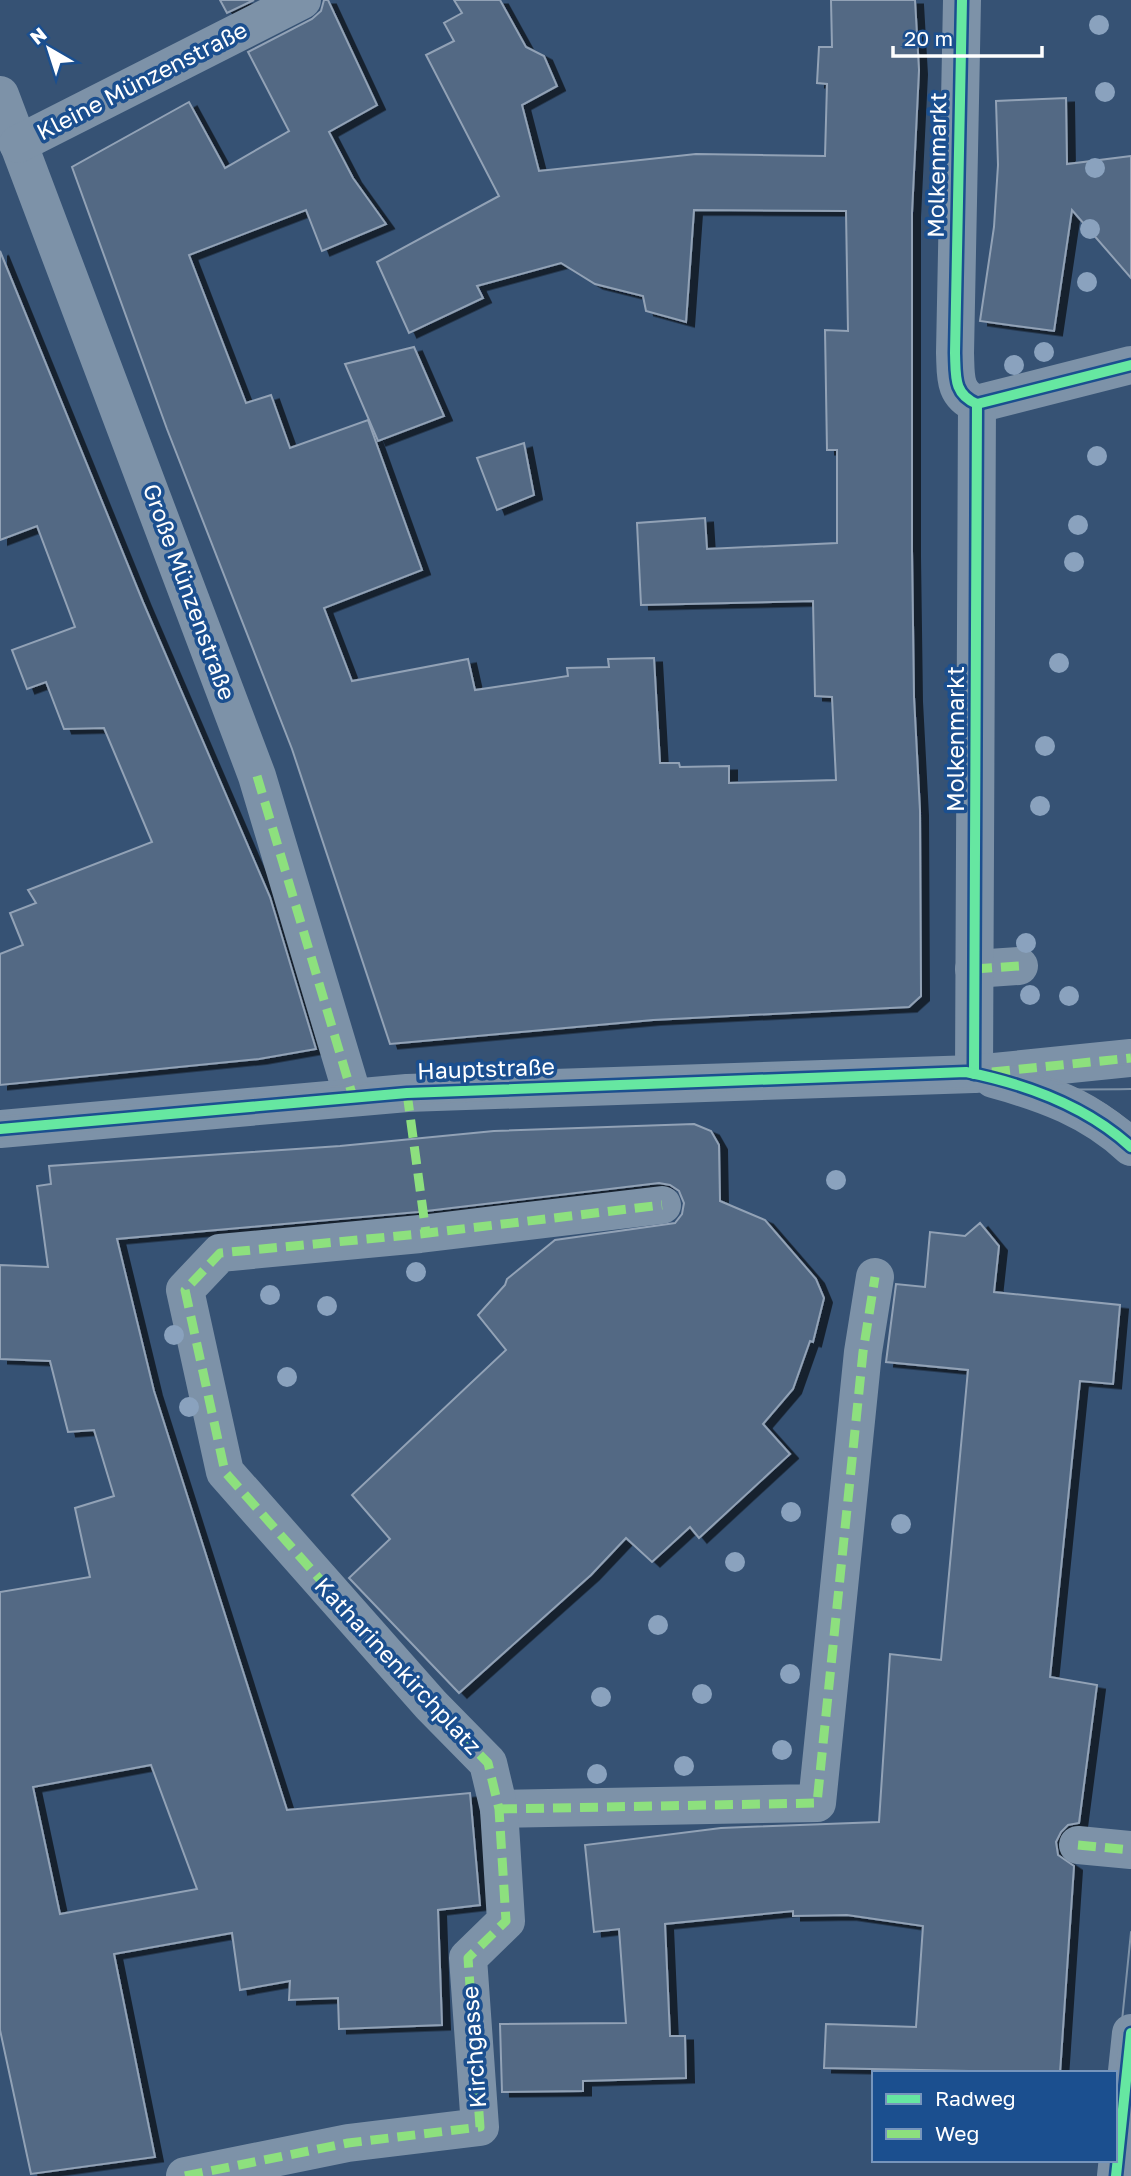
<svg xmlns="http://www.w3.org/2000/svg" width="1131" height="2176" font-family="'Golos Text',sans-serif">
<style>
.building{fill:#526984;stroke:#92a2b6;stroke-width:2;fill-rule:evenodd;filter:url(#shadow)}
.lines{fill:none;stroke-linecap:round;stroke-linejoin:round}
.minor{stroke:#7d92a8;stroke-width:38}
.tram{stroke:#7e92a7;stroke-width:2}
.quiet{stroke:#8de07e;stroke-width:9;stroke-dasharray:18 9;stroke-linecap:butt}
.cycleway-casing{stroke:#1b4f8f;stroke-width:15}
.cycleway{stroke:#66e7a1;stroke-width:10}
.tree{fill:#8aa2be}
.labels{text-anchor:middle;stroke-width:7;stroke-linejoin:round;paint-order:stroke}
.street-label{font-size:23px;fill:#fff;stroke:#1b4f8f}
</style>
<defs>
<filter id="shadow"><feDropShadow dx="8" dy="4.5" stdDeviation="0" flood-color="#0009"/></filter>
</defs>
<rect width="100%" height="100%" fill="#365274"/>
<g class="building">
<path d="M220 0H254L227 13Z"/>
<path d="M324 0H328L377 105 329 132 353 178 386 224 322 251 306 210 189 255 246 403 271 395 290 448 368 420 422 570 324 608 352 681 468 659 475 690 568 676 567 668 609 667 608 659 654 658 660 763H679L680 767 729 766V783L836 780 832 697 815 696 813 601 641 605 637 523 705 518 707 549 837 543V450H827L825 330 848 331 846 211 694 210 686 322 646 311 643 296 595 284 561 263 477 286 483 298 409 333 377 262 499 196 426 55 454 41 444 23 462 13 454 0H500L526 47 544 56 557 86 522 105 539 171 696 154 825 156 827 84 817 83 819 47H832L831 0H915L919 70 912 213V552L914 697 920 811 921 996 909 1007 653 1020 390 1044 292 749 167 429 72 167 189 102 225 168 289 131 248 52 312 19 321 11Z"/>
<path d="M1066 98 1067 164 1131 156V278L1072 210 1054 331 980 321 994 227 998 165 996 101Z"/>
<path d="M0 251 143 602 270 897 316 1049 259 1059 0 1085V954L23 945 10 913 36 903 28 890 152 842 104 728 64 729 46 682 27 689 12 650 75 627 37 526 0 540Z"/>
<path d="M414 347 444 416 378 441 345 364Z"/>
<path d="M524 443 534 495 497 510 477 458Z"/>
<path d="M694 1124 711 1131 719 1145 720 1201 765 1220 816 1279 824 1298 813 1342 810 1341 793 1389 763 1424 790 1454 699 1538 690 1527 652 1562 626 1538 591 1575 459 1693 349 1578 390 1539 352 1495 506 1350 478 1315 505 1285 507 1279 555 1240 675 1223 682 1214 684 1203 679 1191 670 1185 659 1183 418 1212 117 1239 154 1391 287 1810 470 1793 480 1905 438 1910 442 2025 339 2029 338 1998 289 2000 290 1981 240 1990 232 1933 114 1954 155 2157 31 2174 0 2030V1592L90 1577 75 1508 114 1496 94 1430 68 1432 50 1361 0 1359V1265L48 1267 37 1186 51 1184 49 1166 340 1146 494 1131ZM151 1765 197 1889 60 1914 33 1787Z"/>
<path d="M980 1223 999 1246 994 1292 1120 1305 1113 1384 1080 1381 1050 1677 1097 1685 1079 1823 1068 1825 1061 1832 1056 1842 1058 1855 1074 1866 1060 2073 824 2068 826 2024 916 2027 923 1926 847 1915 793 1916V1911L665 1924 670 2036H685L686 2078 583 2081V2091L502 2092 500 2024 626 2023 619 1929 594 1932 585 1845 721 1828 879 1822 890 1654 941 1660 968 1370 886 1362 896 1284 925 1287 930 1232 965 1236Z"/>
</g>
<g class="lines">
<g class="minor">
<path d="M962 0 955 353C956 376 953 394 977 404L1131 365"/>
<path d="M0 95 257 776 353 1097"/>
<path d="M18 144 302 0"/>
<path d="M974 969 1019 966"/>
<path d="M974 1074 977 404"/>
<path d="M993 1079C1045 1093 1091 1110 1131 1147"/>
<path d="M0 1129 407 1093 974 1074 1131 1058"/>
<path d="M499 1809 817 1803 863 1352 875 1277"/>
<path d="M1078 1845 1131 1850"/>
<path d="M185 2176 348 2143 480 2127 468 1958 506 1921 499 1809 488 1763 431 1705 225 1472 185 1290 220 1253 420 1234 662 1205"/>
<path d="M1116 2176 1131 2033"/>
</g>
<g class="tram">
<path d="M1030 1074C1069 1081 1100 1098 1131 1124"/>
<path d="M1015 1096C1058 1105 1100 1132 1131 1163"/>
<path d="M0 1117 373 1083 830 1066 1036 1067 1131 1064"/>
<path d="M0 1140C267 1109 538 1094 807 1088 915 1086 1023 1091 1131 1089"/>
<path d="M1115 2090 1131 1932"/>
<path d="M1107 2176 1108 2160"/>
<path d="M1125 2176 1131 2115"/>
</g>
<g class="quiet">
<path d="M257 776 353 1097"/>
<path d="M974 969 1019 966"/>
<path d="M992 1072 1131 1058"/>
<path d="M407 1093 426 1233"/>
<path d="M499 1809 817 1803 863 1352 875 1277"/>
<path d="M1078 1845 1131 1850"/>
<path d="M185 2176 348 2143 480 2127 468 1958 506 1921 499 1809 488 1763 431 1705 225 1472 185 1290 220 1253 420 1234 662 1205"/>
</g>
<g class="cycleway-casing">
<g id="cycleway">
<path d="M962 0 955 353C956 376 953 394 977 404L1131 365"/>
<path d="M974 1074 977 404"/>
<path d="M0 1129 407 1093 966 1072C1026 1084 1085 1105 1131 1147"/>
<path d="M1116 2176 1131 2033"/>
</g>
</g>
<use href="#cycleway" class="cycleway"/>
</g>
<g class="tree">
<circle cx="1099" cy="25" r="10"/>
<circle cx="1105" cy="92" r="10"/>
<circle cx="1095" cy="168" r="10"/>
<circle cx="1090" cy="229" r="10"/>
<circle cx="1087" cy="282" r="10"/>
<circle cx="1044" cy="352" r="10"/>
<circle cx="1014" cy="365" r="10"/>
<circle cx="1097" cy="456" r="10"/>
<circle cx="1078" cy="525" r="10"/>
<circle cx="1074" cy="562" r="10"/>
<circle cx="1059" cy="663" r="10"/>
<circle cx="1045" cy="746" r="10"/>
<circle cx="1040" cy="806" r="10"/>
<circle cx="1026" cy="943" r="10"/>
<circle cx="1030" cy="995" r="10"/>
<circle cx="1069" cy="996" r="10"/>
<circle cx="836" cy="1180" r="10"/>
<circle cx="416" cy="1272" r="10"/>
<circle cx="270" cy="1295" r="10"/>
<circle cx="327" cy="1306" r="10"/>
<circle cx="174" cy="1335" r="10"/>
<circle cx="287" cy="1377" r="10"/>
<circle cx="189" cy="1407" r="10"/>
<circle cx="791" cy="1512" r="10"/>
<circle cx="901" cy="1524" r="10"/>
<circle cx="735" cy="1562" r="10"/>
<circle cx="658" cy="1625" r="10"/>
<circle cx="790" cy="1674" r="10"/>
<circle cx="702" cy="1694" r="10"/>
<circle cx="601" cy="1697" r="10"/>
<circle cx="782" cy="1750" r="10"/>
<circle cx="684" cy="1766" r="10"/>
<circle cx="597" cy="1774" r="10"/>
</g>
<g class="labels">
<g class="street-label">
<text transform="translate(142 81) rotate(-27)" y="8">Kleine Münzenstraße</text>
<text transform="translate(937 165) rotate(-89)" y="8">Molkenmarkt</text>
<text transform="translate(189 592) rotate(70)" y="8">Große Münzenstraße</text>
<text transform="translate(956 739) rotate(-90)" y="8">Molkenmarkt</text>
<text transform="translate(486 1069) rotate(-2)" y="8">Hauptstraße</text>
<text transform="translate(398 1666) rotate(47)" y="8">Katharinenkirchplatz</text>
<text transform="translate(474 2047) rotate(-94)" y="8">Kirchgasse</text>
</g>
</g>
<rect x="872" y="2071" width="245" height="91" fill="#1b4f8f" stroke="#7695bc" stroke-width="2"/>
<rect x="886" y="2094" width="35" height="10" fill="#66e7a1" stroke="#7695bc" stroke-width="2"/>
<text x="935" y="2106" font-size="21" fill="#ffffff">Radweg</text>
<rect x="886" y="2129" width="35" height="10" fill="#8de07e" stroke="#7695bc" stroke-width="2"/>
<text x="935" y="2141" font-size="21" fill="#ffffff">Weg</text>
<g transform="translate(49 49) rotate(321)" stroke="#1b4f8f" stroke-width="5" paint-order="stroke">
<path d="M0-5L12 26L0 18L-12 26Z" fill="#ffffff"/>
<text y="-10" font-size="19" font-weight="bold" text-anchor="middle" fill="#ffffff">N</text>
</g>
<path d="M893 46v10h149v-10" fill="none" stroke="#ffffff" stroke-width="3.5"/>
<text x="904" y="46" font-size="21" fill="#ffffff" stroke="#1b4f8f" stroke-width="5" paint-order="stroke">20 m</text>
</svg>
